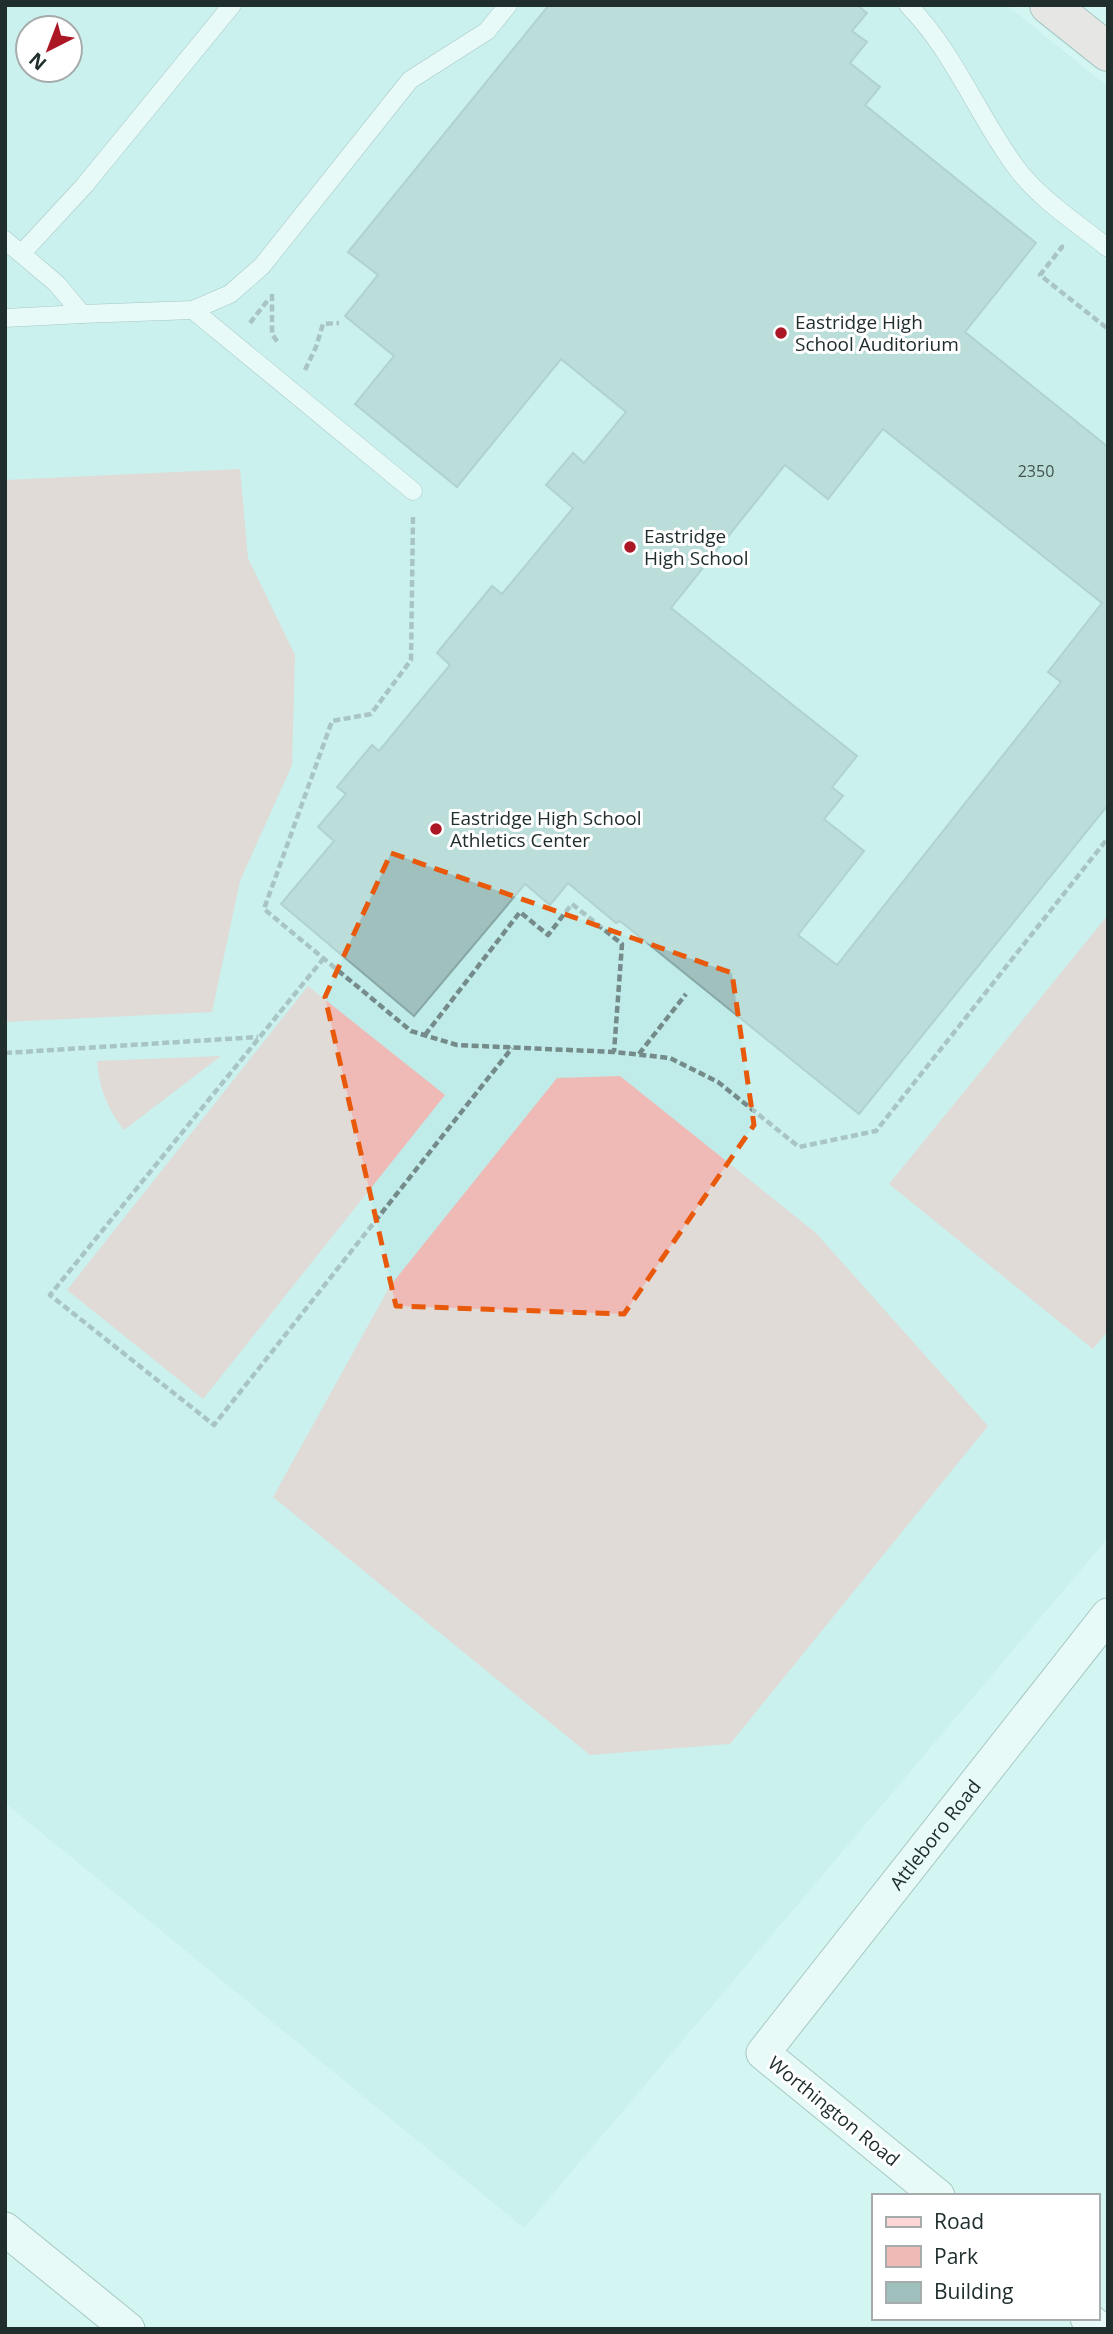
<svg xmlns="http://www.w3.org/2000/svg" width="1113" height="2334" font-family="'Open Sans',sans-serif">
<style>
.built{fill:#bfebe8;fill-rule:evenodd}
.green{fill:#efbab5}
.building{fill:#a0c0be;stroke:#88a8a6;stroke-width:2;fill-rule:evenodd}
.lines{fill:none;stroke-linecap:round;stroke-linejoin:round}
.lane-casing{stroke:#6f8f8d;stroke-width:19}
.street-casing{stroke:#6f8f8d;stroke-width:35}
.secondary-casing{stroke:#6f8f8d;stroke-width:40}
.path{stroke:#758b8a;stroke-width:4.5;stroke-dasharray:7 3.5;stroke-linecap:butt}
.lane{stroke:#fff;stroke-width:18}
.street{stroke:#fff;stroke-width:33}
.secondary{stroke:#fcd6d5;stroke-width:38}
.marked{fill:none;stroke:#e8590c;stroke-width:5;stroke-dasharray:14 9;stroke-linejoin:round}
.poi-dot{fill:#ab1725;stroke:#fff;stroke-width:2.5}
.labels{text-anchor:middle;stroke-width:6;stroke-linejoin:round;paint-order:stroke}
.number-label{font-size:16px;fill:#415252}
.poi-label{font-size:19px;fill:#212e2e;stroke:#fff;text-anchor:start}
.street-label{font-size:19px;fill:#212e2e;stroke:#fff}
</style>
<rect width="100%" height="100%" fill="#d4f6f3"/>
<path class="built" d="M5 5H1007L1108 87V1538L524 2228 5 1803ZM28 28H70V70H28Z"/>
<g class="green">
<path d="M240 469 248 558 295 655 292 765 240 881 212 1012 5 1022V480Z"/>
<path d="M1108 915V1331L1093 1349 889 1184Z"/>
<path d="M308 986 445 1095 203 1399 67 1290Z"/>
<path d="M221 1056 124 1130C107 1109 99 1087 97 1061Z"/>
<path d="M620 1076 816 1233 988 1426 730 1744 590 1755 273 1497 390 1286 557 1078Z"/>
</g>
<path class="building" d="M549 5H857L867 13 852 31 867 42 850 63 880 87 865 105 1036 243 965 332 1108 447V805L859 1114 620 921 616 923 568 883 550 905 525 884 414 1016 281 904 334 841 318 827 346 794 337 787 372 745 379 751 450 665 437 653 492 586 502 594 573 508 546 485 573 453 584 463 626 412 561 359 457 487 355 404 394 356 345 316 378 275 348 252ZM883 429 1102 603 1048 672 1061 682 837 965 798 935 864 851 824 819 843 796 832 787 857 756 671 608 785 465 828 499Z"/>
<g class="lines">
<g class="lane-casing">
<g id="lane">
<path d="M908 5C954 52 977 114 1015 166 1039 199 1077 223 1108 248"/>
<path d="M5 240 57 284 82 314 5 318"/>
<path d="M22 253 84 186 232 5"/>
<path d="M193 310 413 491"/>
<path d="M82 314 193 310 230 294 262 266 410 80 487 31 508 5"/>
</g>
</g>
<g class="street-casing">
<g id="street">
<path id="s1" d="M938 2196 763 2053 1108 1615"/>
<path d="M5 2229 128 2329"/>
<path d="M1087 2318 1100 2329"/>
</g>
</g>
<g class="secondary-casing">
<path id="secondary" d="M1049 5 1108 52"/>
</g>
<g class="path">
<path d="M1061 245 1062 247 1040 275 1108 329"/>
<path d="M272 294V334L279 344"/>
<path d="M250 323 268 300"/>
<path d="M305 370 316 347 323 324 339 323"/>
<path d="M413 517 411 660 371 714 332 721 264 909 411 1031 457 1045 614 1052 670 1058 718 1082 799 1147 876 1131 1108 838"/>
<path d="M324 958 50 1295 214 1425 512 1048"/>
<path d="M425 1035 520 912 548 935 572 904 622 944 614 1052"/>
<path d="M5 1053 258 1037"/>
<path d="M639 1054 686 994"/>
</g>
<use href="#lane" class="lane"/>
<use href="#street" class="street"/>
<use href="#secondary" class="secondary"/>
</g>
<path d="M0 0H1113V2334H0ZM391 853 732 973 754 1125 624 1314 396 1306 325 997Z" fill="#d4f6f3" fill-opacity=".55" fill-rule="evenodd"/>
<path class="marked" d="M391 853 732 973 754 1125 624 1314 396 1306 325 997Z"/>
<g class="poi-dot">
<circle cx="781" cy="333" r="7"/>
<circle cx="630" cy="547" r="7"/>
<circle cx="436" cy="829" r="7"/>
</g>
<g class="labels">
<g class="number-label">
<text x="1036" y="477">2350</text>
</g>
<g class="poi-label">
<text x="795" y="329">Eastridge High<tspan x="795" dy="22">School Auditorium</tspan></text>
<text x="644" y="543">Eastridge<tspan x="644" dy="22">High School</tspan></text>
<text x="450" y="825">Eastridge High School<tspan x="450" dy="22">Athletics Center</tspan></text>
</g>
<g class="street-label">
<text dy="7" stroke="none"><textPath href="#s1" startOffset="504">Attleboro Road</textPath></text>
<text transform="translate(834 2111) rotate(39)" y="7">Worthington Road</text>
</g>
</g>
<rect width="1113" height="2334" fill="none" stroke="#212e2e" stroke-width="14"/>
<rect x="872" y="2194" width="228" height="126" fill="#ffffff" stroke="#a6abab" stroke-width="2"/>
<rect x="886" y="2217" width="35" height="10" fill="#fcd6d5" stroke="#a6abab" stroke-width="2"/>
<text x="934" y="2229" font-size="21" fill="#212e2e">Road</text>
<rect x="886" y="2246" width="35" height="21" fill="#efbab5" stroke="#a6abab" stroke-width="2"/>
<text x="934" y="2264" font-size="21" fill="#212e2e">Park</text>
<rect x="886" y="2282" width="35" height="21" fill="#a0c0be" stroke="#a6abab" stroke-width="2"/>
<text x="934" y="2299" font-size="21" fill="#212e2e">Building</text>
<g transform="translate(49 49) rotate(222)"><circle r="33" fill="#ffffff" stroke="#a6abab" stroke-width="2"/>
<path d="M0-5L12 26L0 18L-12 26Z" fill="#ab1725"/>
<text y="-10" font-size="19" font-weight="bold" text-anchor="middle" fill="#212e2e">N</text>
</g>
</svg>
